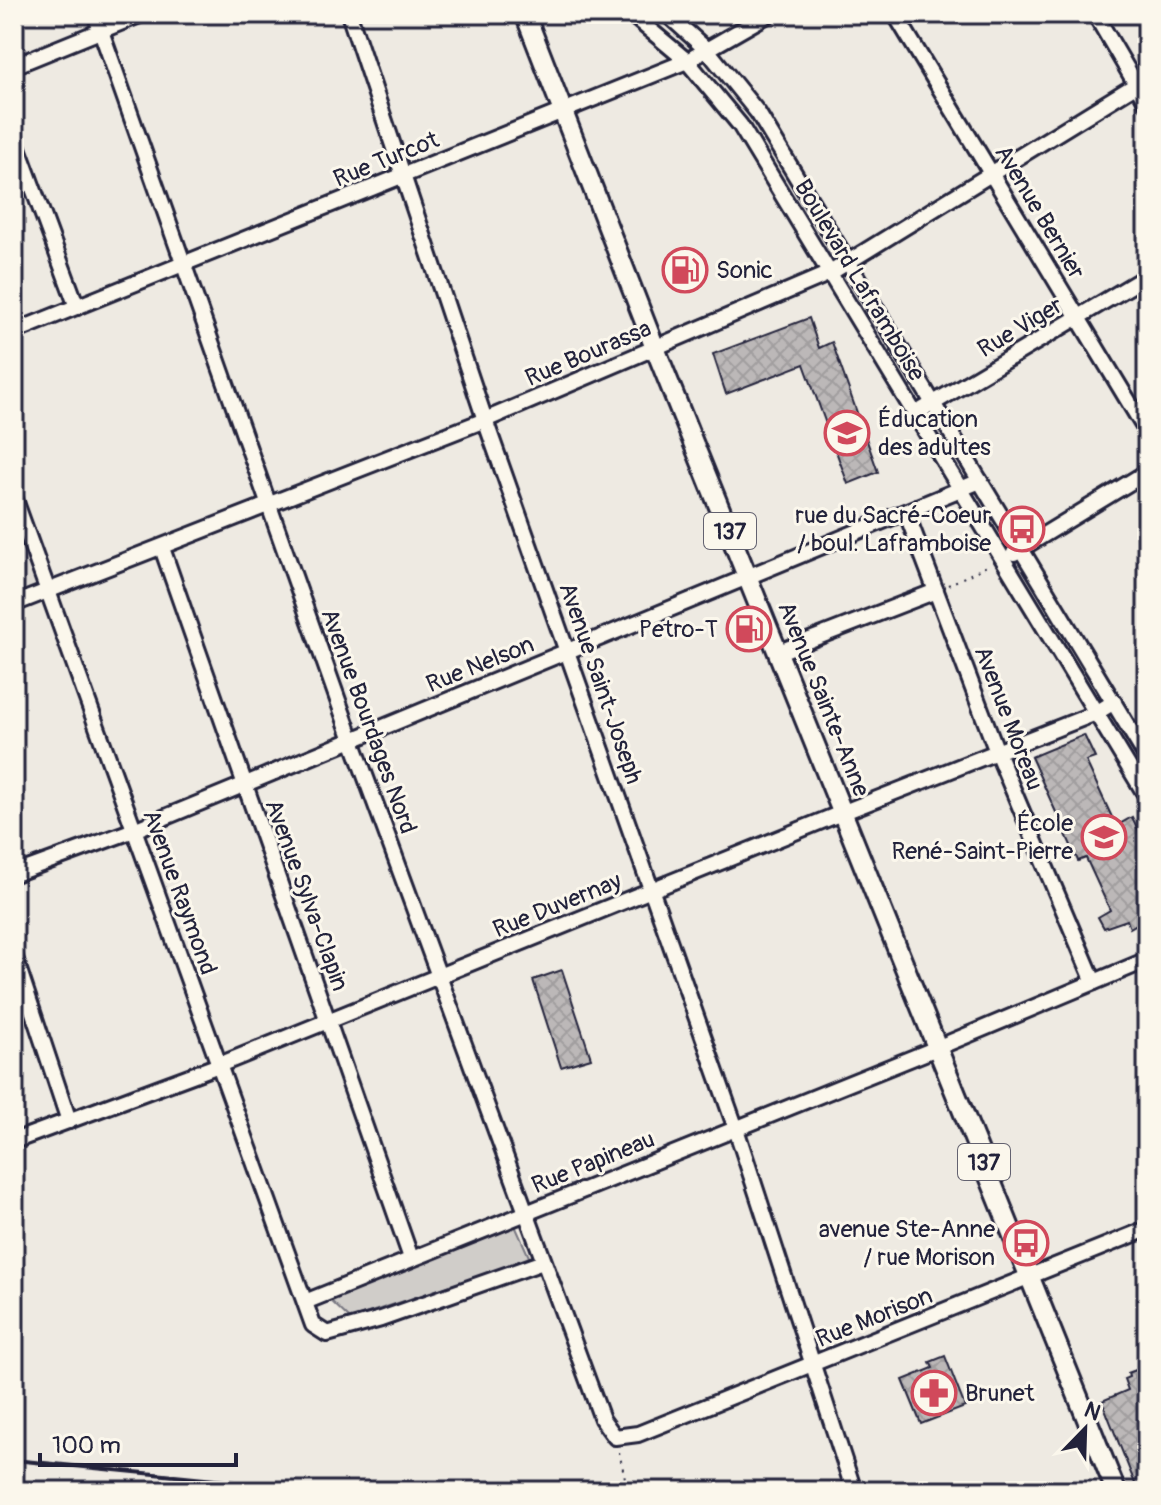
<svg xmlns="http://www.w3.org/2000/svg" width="1161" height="1505" font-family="Pangolin,sans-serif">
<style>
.built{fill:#dfdbd5}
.park{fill:#d0cdc9;stroke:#797882;stroke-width:2}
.building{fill:url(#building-cross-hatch);stroke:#22223b;stroke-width:2}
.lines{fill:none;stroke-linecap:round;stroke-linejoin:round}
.minor-casing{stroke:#22223b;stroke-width:20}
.major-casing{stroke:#22223b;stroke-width:24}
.path{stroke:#22223b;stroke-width:2;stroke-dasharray:2 6;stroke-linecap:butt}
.minor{stroke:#fbf7ec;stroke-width:14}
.major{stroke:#fbf7ec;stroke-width:18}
.rail{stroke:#22223b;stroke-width:4}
.labels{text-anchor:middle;stroke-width:6;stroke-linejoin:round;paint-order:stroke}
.shield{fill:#fbf7ec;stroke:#636270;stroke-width:2}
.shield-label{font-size:22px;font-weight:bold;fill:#22223b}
.street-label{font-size:24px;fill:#22223b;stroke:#fbf7ec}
.poi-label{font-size:24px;fill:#22223b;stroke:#fbf7ec;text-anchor:end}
</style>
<defs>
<pattern id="building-cross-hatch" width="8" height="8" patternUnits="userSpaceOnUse" patternTransform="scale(2)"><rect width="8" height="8" fill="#bcb8b8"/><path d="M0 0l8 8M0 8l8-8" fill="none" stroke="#a19e9f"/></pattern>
</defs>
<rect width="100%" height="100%" fill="#eeeae2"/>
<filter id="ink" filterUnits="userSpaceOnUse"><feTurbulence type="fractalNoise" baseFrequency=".0125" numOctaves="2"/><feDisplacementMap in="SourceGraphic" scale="16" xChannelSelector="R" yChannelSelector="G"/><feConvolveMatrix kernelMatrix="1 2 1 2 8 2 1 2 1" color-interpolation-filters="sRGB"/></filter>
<g filter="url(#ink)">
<path class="built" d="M14 497 48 591 14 604Z"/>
<path class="park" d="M513 1221 530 1259 350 1319 328 1298Z"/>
<g class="building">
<path d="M809 318 819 348 832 342 878 472 848 484 804 364 726 394 713 354Z"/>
<path d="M1084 735 1095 758 1086 761 1116 826 1132 817 1147 848V918L1130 928 1127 920 1104 928 1098 917 1110 910 1086 858 1078 861 1031 757Z"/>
<path d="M562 970 591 1058 561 1067 533 980Z"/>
<path d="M945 1356 965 1407 921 1424 903 1380 933 1368 930 1362Z"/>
<path d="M1147 1366V1491H1138L1102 1401 1128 1390 1124 1379 1129 1377 1128 1373Z"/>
</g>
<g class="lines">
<g class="minor-casing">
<g id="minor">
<path d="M95 14 352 740 602 1419 615 1437 638 1434 1147 1229"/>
<path d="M349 14 485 420 736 1129 854 1491"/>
<path d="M631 14 687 61 740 125 1147 797"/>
<path d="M667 14 708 51 758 113 1147 758"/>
<path d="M895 14 1147 432"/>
<path d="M1095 14 1147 103"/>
<path d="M14 66 142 14"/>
<path d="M14 137 77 307"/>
<path d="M14 332 687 61 769 14"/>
<path d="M915 414 1147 276"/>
<path d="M14 497 313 1325 327 1334 381 1319 543 1262"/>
<path d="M906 512 997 752 1094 982"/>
<path d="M162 548 411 1258"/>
<path d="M1014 553 1147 472"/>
<path d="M14 604 485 420 830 273 1147 78"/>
<path d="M779 652 936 591"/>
<path d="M14 874 134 830 980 481"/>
<path d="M14 955 69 1121"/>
<path d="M14 1141 219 1065 844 812 1096 713 1114 702"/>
<path d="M305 1302 927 1052 1147 960"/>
</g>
</g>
<g class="major-casing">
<path id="major" d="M525 14 655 348 1116 1491"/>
</g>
<g class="path">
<path d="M948 585 989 565"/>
<path d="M619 1452 625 1478"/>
</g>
<use href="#minor" class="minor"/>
<use href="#major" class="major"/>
<path class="rail" d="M14 1460 324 1491"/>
</g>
</g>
<defs>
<g id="fuel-ring" transform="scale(2.3)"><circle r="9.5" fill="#fbf7ec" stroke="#d1495b" stroke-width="1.5"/><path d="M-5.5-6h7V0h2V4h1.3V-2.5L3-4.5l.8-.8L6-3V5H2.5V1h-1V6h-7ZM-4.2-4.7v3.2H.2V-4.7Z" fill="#d1495b"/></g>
<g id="school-ring" transform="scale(2.3)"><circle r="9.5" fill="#fbf7ec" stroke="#d1495b" stroke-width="1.5"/><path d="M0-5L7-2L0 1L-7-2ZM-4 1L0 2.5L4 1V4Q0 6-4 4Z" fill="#d1495b"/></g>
<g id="bus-ring" transform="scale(2.3)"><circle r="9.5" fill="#fbf7ec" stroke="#d1495b" stroke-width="1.5"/><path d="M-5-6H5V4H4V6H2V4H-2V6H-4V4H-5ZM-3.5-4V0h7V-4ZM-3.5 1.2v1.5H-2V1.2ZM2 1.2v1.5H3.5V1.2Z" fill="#d1495b"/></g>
<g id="pharmacy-ring" transform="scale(2.3)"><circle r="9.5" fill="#fbf7ec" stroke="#d1495b" stroke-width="1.5"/><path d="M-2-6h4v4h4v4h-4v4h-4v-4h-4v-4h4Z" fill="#d1495b"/></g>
</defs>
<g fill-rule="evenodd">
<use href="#fuel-ring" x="685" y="270"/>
<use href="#school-ring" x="847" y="433"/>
<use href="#bus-ring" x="1022" y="529"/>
<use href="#fuel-ring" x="749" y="629"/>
<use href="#school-ring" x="1104" y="837"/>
<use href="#bus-ring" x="1026" y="1243"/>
<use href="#pharmacy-ring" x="934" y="1393"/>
</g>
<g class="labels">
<g class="shield">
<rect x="704" y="513" width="52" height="36" rx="6"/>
<rect x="958" y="1144" width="52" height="36" rx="6"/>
</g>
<g class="shield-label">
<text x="730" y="539">137</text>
<text x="984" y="1170">137</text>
</g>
<g class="street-label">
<text transform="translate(386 159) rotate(-22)" y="8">Rue Turcot</text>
<text transform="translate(1040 212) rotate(59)" y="8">Avenue Bernier</text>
<text transform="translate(860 280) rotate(59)" y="8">Boulevard Laframboise</text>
<text transform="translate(1020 327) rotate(-31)" y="8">Rue Viger</text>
<text transform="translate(588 353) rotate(-23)" y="8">Rue Bourassa</text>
<text transform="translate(480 664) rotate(-22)" y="8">Rue Nelson</text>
<text transform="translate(601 683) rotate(71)" y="8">Avenue Saint-Joseph</text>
<text transform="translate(824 699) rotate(68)" y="8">Avenue Sainte-Anne</text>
<text transform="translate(1009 718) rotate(69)" y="8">Avenue Moreau</text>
<text transform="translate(369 721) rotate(70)" y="8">Avenue Bourdages Nord</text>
<text transform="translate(180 892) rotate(70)" y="8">Avenue Raymond</text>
<text transform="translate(307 895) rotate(70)" y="8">Avenue Sylva-Clapin</text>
<text transform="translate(557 905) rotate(-22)" y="8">Rue Duvernay</text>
<text transform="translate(593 1162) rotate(-22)" y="8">Rue Papineau</text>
<text transform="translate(874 1317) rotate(-22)" y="8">Rue Morison</text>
</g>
<g class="poi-label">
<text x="716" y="278" text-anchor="start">Sonic</text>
<text x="878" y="427" text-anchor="start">Éducation<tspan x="878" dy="28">des adultes</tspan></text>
<text x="991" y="523">rue du Sacré-Coeur<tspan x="991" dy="28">/ boul. Laframboise</tspan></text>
<text x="718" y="637">Petro-T</text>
<text x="1073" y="831">École<tspan x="1073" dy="28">René-Saint-Pierre</tspan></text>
<text x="995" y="1237">avenue Ste-Anne<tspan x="995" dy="28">/ rue Morison</tspan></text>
<text x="965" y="1401" text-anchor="start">Brunet</text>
</g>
</g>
<rect width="1161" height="1505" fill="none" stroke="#fbf7ec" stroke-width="48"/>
<rect x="24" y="24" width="1113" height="1457" fill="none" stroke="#22223b" stroke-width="3" filter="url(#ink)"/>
<g transform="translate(1085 1429) rotate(23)" stroke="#fbf7ec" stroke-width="6" paint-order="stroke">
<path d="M0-6L14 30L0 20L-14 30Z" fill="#22223b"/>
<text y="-12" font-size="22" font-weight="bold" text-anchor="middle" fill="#22223b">N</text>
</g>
<path d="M40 1453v12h196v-12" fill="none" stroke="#22223b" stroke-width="4"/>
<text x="52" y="1453" font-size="24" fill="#22223b" stroke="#fbf7ec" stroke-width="6" paint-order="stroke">100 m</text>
</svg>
